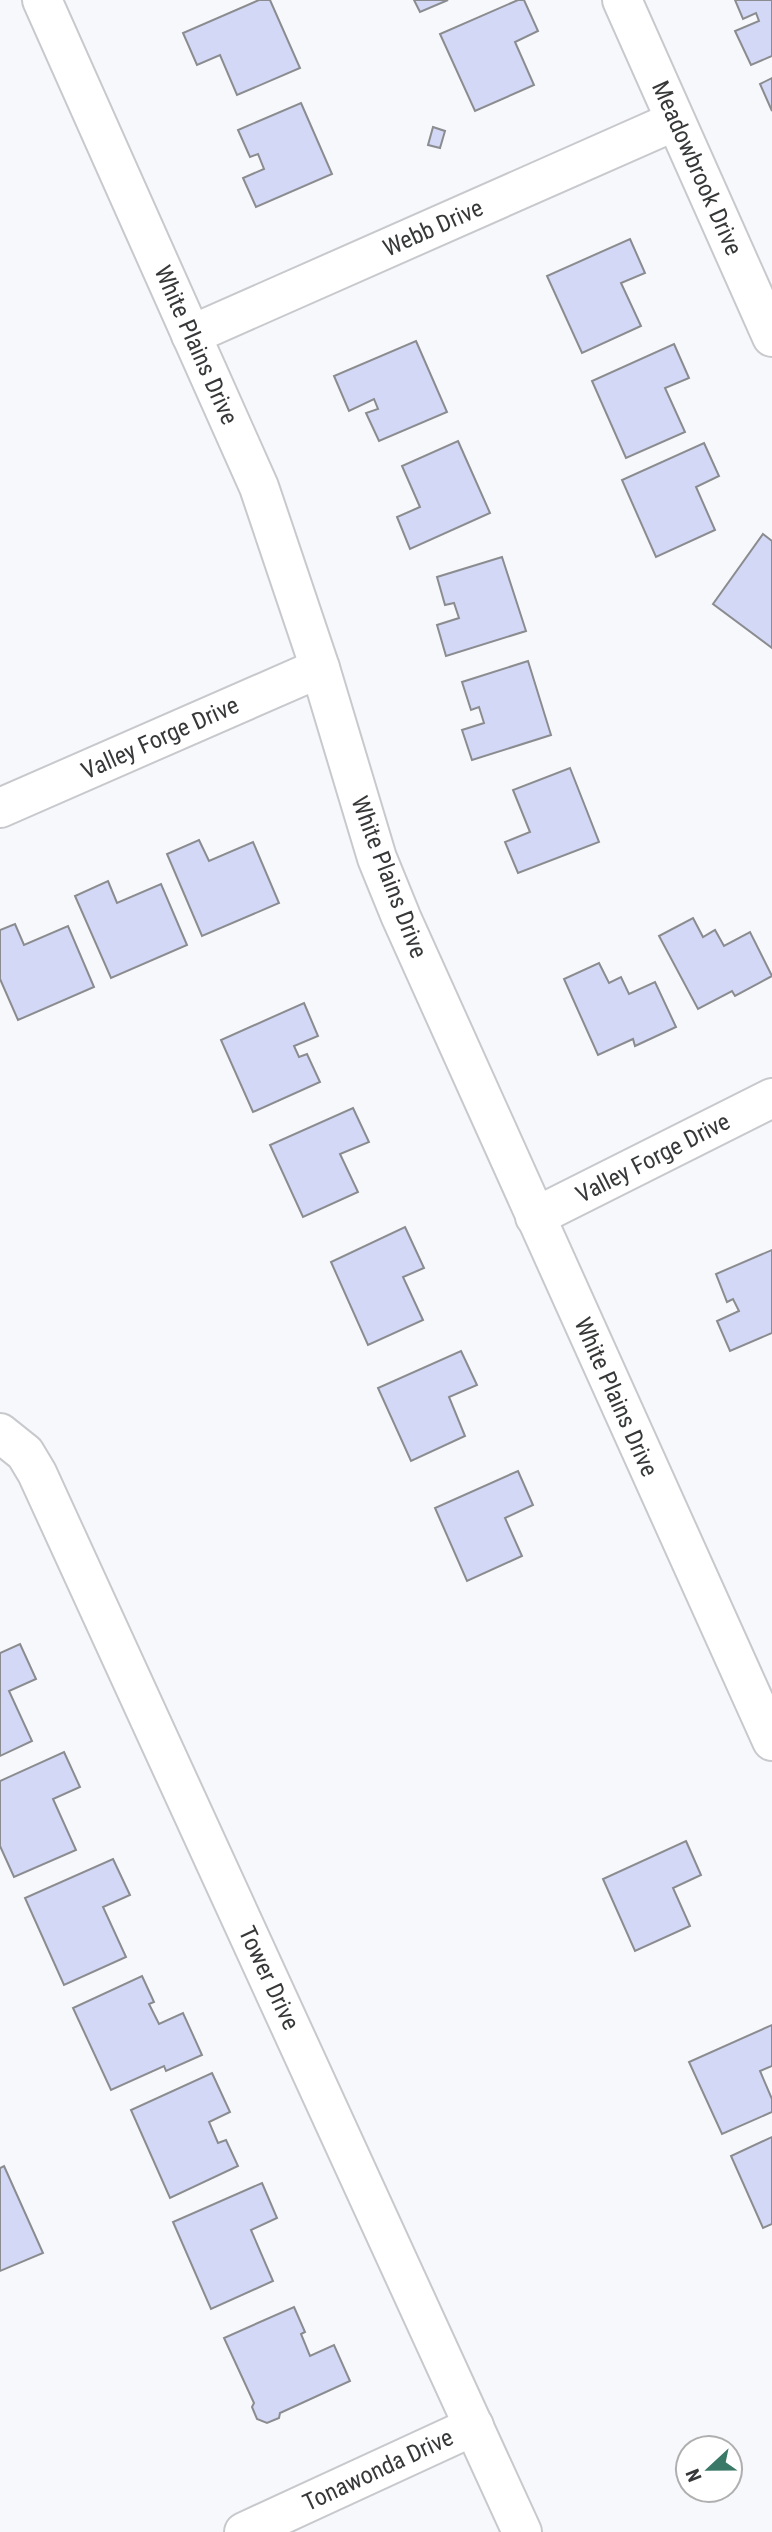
<svg xmlns="http://www.w3.org/2000/svg" width="772" height="2532" font-family="'Roboto Condensed',sans-serif">
<style>
.building{fill:#d2d8f6;stroke:#8b8c8f;stroke-width:2}
.lines{fill:none;stroke-linecap:round;stroke-linejoin:round}
.minor-casing{stroke:#c8c9cd;stroke-width:42}
.minor{stroke:#fff;stroke-width:38}
.labels{text-anchor:middle;stroke-width:6;stroke-linejoin:round;paint-order:stroke}
.street-label{font-size:24px;fill:#373839;stroke:#fff}
</style>
<rect width="100%" height="100%" fill="#f7f8fc"/>
<g class="building">
<path d="M259 0H270L300 68 237 95 220 55 197 65 183 33Z"/>
<path d="M414 0H448L420 12Z"/>
<path d="M518 0H524L538 31 515 42 534 85 475 111 440 34Z"/>
<path d="M735 0H772V56L751 65 735 31 759 21 756 13 743 19Z"/>
<path d="M772 78V111L760 84Z"/>
<path d="M301 103 332 174 256 207 243 178 264 169 258 154 250 157 238 130Z"/>
<path d="M433 127 445 131 440 148 428 145Z"/>
<path d="M630 239 645 273 621 283 641 326 582 353 547 276Z"/>
<path d="M416 341 447 412 379 441 366 413 378 409 374 399 349 411 334 376Z"/>
<path d="M674 344 689 378 665 388 685 432 626 458 592 381Z"/>
<path d="M458 441 490 513 410 549 397 517 420 507 402 466Z"/>
<path d="M704 443 719 476 696 487 715 530 656 557 622 480Z"/>
<path d="M763 534 772 541V648L713 604Z"/>
<path d="M502 557 526 631 446 656 437 625 459 618 454 603 445 605 437 577Z"/>
<path d="M528 661 551 735 472 760 462 730 484 723 479 707 471 710 462 682Z"/>
<path d="M570 768 599 842 518 873 505 842 530 832 513 790Z"/>
<path d="M199 840 209 861 253 842 279 903 202 936 167 854Z"/>
<path d="M108 881 117 903 161 884 187 945 111 978 75 896Z"/>
<path d="M693 918 703 937 715 930 724 946 750 932 772 976 735 996 732 991 698 1009 659 936Z"/>
<path d="M15 924 24 945 68 926 94 987 18 1020 0 979V930Z"/>
<path d="M599 963 609 983 621 977 629 994 655 982 676 1027 635 1046 633 1039 598 1055 564 979Z"/>
<path d="M304 1003 318 1036 294 1046 299 1057 307 1054 320 1082 253 1112 221 1040Z"/>
<path d="M353 1108 369 1142 340 1154 358 1192 303 1217 270 1145Z"/>
<path d="M405 1227 424 1268 403 1277 423 1320 368 1345 331 1262Z"/>
<path d="M772 1250V1333L730 1351 717 1321 739 1311 733 1299 727 1302 716 1274Z"/>
<path d="M461 1351 477 1385 449 1397 465 1436 411 1461 378 1388Z"/>
<path d="M518 1471 533 1505 505 1518 522 1556 467 1581 435 1508Z"/>
<path d="M20 1644 36 1679 9 1691 32 1741 0 1756V1653Z"/>
<path d="M64 1752 80 1787 53 1799 76 1850 14 1877 0 1846V1781Z"/>
<path d="M686 1841 701 1875 673 1888 690 1926 635 1951 603 1879Z"/>
<path d="M113 1859 130 1895 103 1907 126 1957 64 1985 25 1898Z"/>
<path d="M142 1976 154 2002 149 2004 159 2024 183 2013 202 2055 166 2071 164 2066 111 2090 73 2008Z"/>
<path d="M772 2025V2066L760 2071 772 2099V2112L722 2134 689 2062Z"/>
<path d="M212 2073 230 2112 209 2122 218 2143 226 2140 238 2166 170 2198 131 2110Z"/>
<path d="M772 2137V2224L763 2228 731 2156Z"/>
<path d="M4 2166 43 2253 0 2271V2168Z"/>
<path d="M262 2183 277 2218 251 2230 273 2281 211 2309 173 2222Z"/>
<path d="M294 2307 305 2332 301 2334 310 2356 334 2345 350 2381 280 2413 279 2418 267 2423 257 2419 252 2407 254 2403 224 2338Z"/>
</g>
<g class="lines">
<g class="minor-casing">
<g id="minor">
<path d="M42 0 259 487 320 668 377 858 401 917 772 1741"/>
<path d="M622 0 772 337"/>
<path d="M191 335 675 121"/>
<path d="M0 808 320 668"/>
<path d="M535 1217 772 1098"/>
<path d="M0 1433 25 1453 37 1473 522 2532"/>
<path d="M244 2532 474 2426"/>
</g>
</g>
<use href="#minor" class="minor"/>
</g>
<g class="labels">
<g class="street-label">
<text transform="translate(697 168) rotate(66)" y="8">Meadowbrook Drive</text>
<text transform="translate(433 228) rotate(-24)" y="8">Webb Drive</text>
<text transform="translate(196 345) rotate(66)" y="8">White Plains Drive</text>
<text transform="translate(160 738) rotate(-24)" y="8">Valley Forge Drive</text>
<text transform="translate(389 877) rotate(69)" y="8">White Plains Drive</text>
<text transform="translate(653 1158) rotate(-27)" y="8">Valley Forge Drive</text>
<text transform="translate(616 1397) rotate(66)" y="8">White Plains Drive</text>
<text transform="translate(269 1978) rotate(65)" y="8">Tower Drive</text>
<text transform="translate(378 2470) rotate(-25)" y="8">Tonawonda Drive</text>
</g>
</g>
<g transform="translate(709 2469) rotate(248)"><circle r="33" fill="#ffffff" stroke="#afafb0" stroke-width="2"/>
<path d="M0-5L12 26L0 18L-12 26Z" fill="#3a7967"/>
<text y="-10" font-size="19" font-weight="bold" text-anchor="middle" fill="#373839">N</text>
</g>
</svg>
